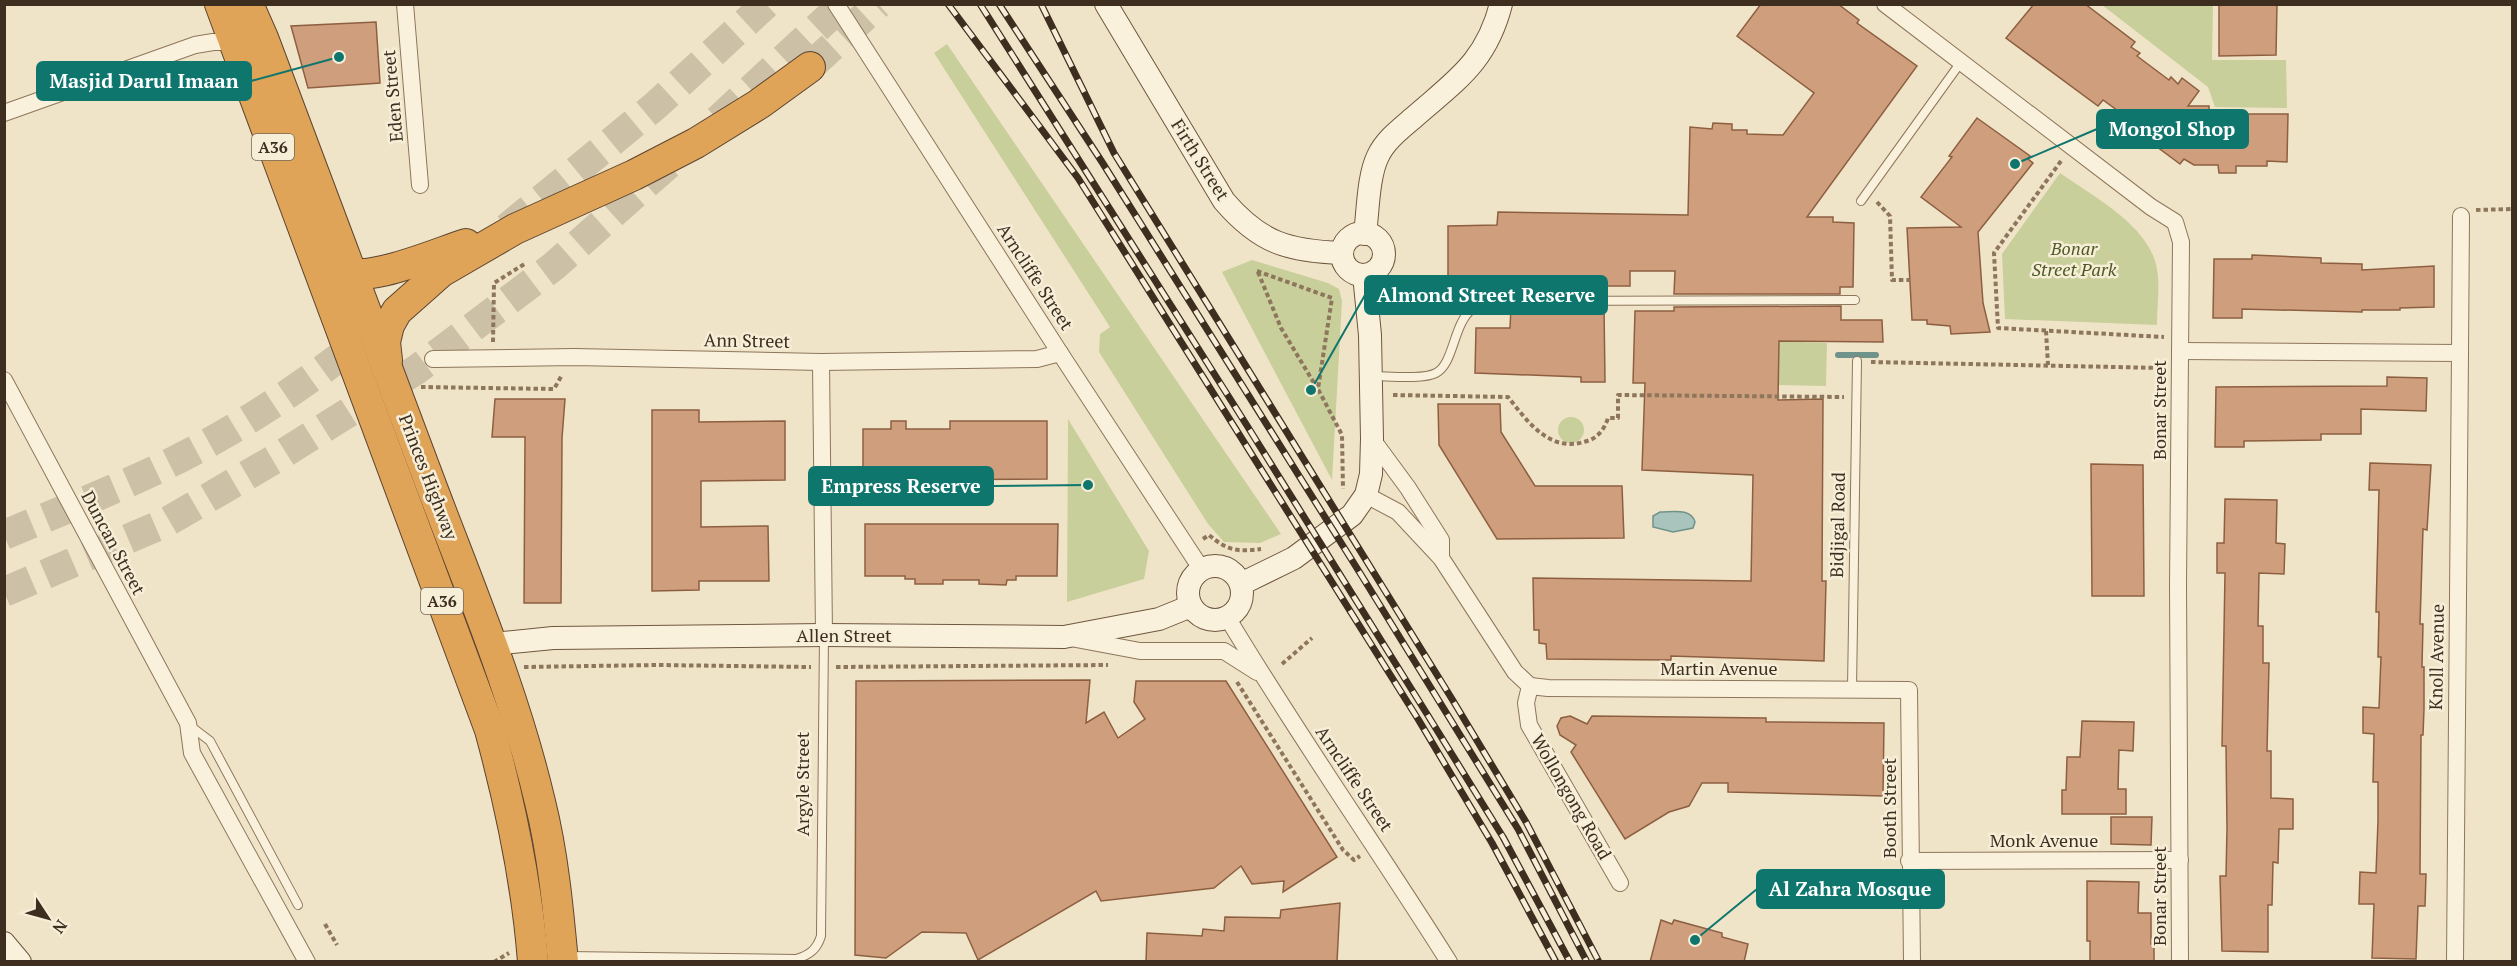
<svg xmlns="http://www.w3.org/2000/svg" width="2517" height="966" font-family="'PT Serif',serif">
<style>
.green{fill:#c9cf9b}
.water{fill:#a9c4bc;stroke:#6f938a;stroke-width:1.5}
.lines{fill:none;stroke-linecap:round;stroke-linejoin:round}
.stream{stroke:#6f938a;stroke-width:6}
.building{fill:#cf9f7d;stroke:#8d5f41;stroke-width:1.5}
.highway-tunnel{stroke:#ccc0a6;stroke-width:30;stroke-dasharray:30 15;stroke-linecap:butt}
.lane-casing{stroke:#8d765c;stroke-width:10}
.street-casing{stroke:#8d765c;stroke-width:18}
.secondary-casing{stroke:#6f573f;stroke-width:24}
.highway-casing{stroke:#5b4430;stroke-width:32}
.path{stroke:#8d765c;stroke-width:4;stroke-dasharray:4.5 3;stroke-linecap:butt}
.lane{stroke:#faf1dc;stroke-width:8}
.street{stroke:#faf1dc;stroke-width:16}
.secondary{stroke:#faf1dc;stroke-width:22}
.highway{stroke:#e0a458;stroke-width:30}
.rail-casing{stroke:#3d2e20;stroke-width:7}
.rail{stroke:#f7eed8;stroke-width:4.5;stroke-dasharray:14;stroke-linecap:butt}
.labels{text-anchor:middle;stroke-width:5;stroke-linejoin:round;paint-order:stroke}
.shield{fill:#f7eed8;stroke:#756857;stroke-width:1.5}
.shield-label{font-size:16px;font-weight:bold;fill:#3d2e20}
.street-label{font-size:18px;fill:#3d2e20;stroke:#f7eed8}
.park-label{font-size:18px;font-style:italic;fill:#4d5a26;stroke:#f7eed8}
.leader{fill:none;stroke:#0f766e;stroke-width:2}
.callout-dot{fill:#0f766e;stroke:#f7eed8;stroke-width:2}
.callout{fill:#0f766e;stroke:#0f766e;stroke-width:2}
.callout-label{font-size:20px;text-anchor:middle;font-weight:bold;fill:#fff}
</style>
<rect width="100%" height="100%" fill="#f0e4c8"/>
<g class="green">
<path d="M2102 5H2213L2212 60H2286L2287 108 2215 107 2208 87Z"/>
<path d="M947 44 1281 534 1260 543 1224 542 1208 524 1099 352 1100 334 1110 327 934 53Z"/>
<path d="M2060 173C2094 197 2150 226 2157 269 2160 287 2157 307 2157 325L2005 319 2002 254Z"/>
<path d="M1252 260 1328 283 1339 289 1342 301 1332 480 1222 272Z"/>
<path d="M1779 341 1827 343 1826 386 1778 385Z"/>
<circle cx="1571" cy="430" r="13"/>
<path d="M1068 419 1149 551 1144 579 1067 602Z"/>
</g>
<path class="water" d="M1660 512C1673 512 1691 508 1695 522L1693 528 1673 532 1653 527V516Z"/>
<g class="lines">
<path class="stream" d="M1838 355H1876"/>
</g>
<g class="building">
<path d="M1761 4H1838L1859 20 1857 23 1917 66 1807 217H1833V222L1854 223 1853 287H1840V294H1674L1675 271H1630V286H1604V294L1511 295 1512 286 1448 285V226L1497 225 1498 212 1688 215 1690 127 1712 129 1713 123 1732 124V130H1747V134L1783 135 1814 93 1737 36Z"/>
<path d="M2034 4H2085L2135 42 2131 47 2140 53 2137 56 2169 80 2171 77 2178 84 2182 78 2199 91 2188 106H2209V114H2288L2287 162 2267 161V166H2236V173H2219L2218 165H2194L2184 159 2180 164 2133 129 2136 124 2103 100 2098 106 2006 38Z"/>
<path d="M2219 4H2277L2276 55 2219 56Z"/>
<path d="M376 22 380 83 308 88 291 26Z"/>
<path d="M1977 118 2030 156 2028 159 2033 163 1978 232 1983 303 1990 332 1951 334 1950 326 1927 324V320H1912L1907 228 1961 227 1921 197 1952 157 1949 156Z"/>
<path d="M2252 255 2321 258V263L2362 264V270L2434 266V307L2400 308V310H2362V312L2242 309V318H2213L2214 259H2252Z"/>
<path d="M1841 306V320H1882L1883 342 1779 341 1778 400 1823 399 1822 581H1826L1824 661 1671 656V660L1547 659 1546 644 1539 643V630H1534L1533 578 1751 581 1753 475 1642 470 1645 383H1633L1635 311H1674V307Z"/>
<path d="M1511 307H1604L1605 382H1581V377L1475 373 1476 328H1510Z"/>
<path d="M2387 377 2427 378 2426 411 2361 409V434H2321V440L2244 441V447H2215L2216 387 2387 386Z"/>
<path d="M495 399H565L562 438 561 603H524L525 437H492Z"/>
<path d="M1438 404H1500L1501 432 1535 486H1622L1624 538 1497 539 1439 445Z"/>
<path d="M652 410H699V422L785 421V480L701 481V527L768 526 769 581H699V590L652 591Z"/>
<path d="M891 421H906V429H950V421H1047V479L863 480V429H891Z"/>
<path d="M2370 463 2431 465 2427 530 2423 529 2420 624H2423L2422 667H2424V709L2423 735H2421L2420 874H2426L2425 906H2418L2416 959 2372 958 2374 904H2359L2360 872 2376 873 2378 821V782H2373L2374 734 2363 733V707L2379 708 2381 657H2378L2379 612H2376L2379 490H2369Z"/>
<path d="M2091 464 2143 465 2144 596H2092Z"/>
<path d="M2225 499 2277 500 2276 543 2285 544 2284 574 2259 573 2258 626H2263V663H2269L2267 751H2271V798L2293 799V829H2279L2278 863 2273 862 2272 905H2268V952L2222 951 2220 876H2226L2227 828 2226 746H2222L2225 573H2217V543H2224Z"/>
<path d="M865 524H1058L1057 576H1016V580H1007L1006 585 979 584V580H943V584H915V579H905V576H865Z"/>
<path d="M1090 680 1086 723 1104 712 1118 738 1145 719 1134 702 1136 681H1226L1337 857 1283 892 1284 881 1252 884 1241 866 1214 888 1101 901 1096 891 978 960 966 933 922 932 886 958 855 955 856 681Z"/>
<path d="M1570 716 1587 724 1592 716 1766 718V722L1884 723 1883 796 1728 792V783H1702L1689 806 1669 812 1625 839 1571 752 1576 745 1560 735 1557 726 1561 718Z"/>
<path d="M2082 721 2134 722 2133 751 2119 750 2118 789H2126V814H2062V790H2066L2067 757H2080Z"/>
<path d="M2111 817H2152L2151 845 2111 844Z"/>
<path d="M2087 881 2139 882 2138 913H2151V944H2154V962H2090V941H2087Z"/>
<path d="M1340 903 1337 962H1146L1147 933 1202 936 1203 929 1224 931 1225 917 1280 918 1281 910Z"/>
<path d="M1661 920 1672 924 1674 920 1722 933V937L1748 944 1744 962H1650Z"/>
</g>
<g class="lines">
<g class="highway-tunnel">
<path d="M810 67 878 4"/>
<path d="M718 120 843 4"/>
<path d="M507 228 655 106 766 4"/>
<path d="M4 535C63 510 123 487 180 458 245 425 310 381 367 336"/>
<path d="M4 592 165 523 273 460 416 370 554 266 673 160"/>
</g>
<g class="lane-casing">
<g id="lane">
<path d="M1861 201 1961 62"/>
<path d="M1371 376C1388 376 1422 380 1436 373 1454 364 1453 324 1472 309 1477 305 1487 303 1493 301L1855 300"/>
<path d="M1852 689 1857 361"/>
<path d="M189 725 210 741 298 905"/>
<path d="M566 956 796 959C810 955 817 949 821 936L824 636"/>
</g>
</g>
<g class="street-casing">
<g id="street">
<path d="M405 4 420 185"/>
<path d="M836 4 1060 353 1202 570"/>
<path d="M1885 4 2151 207 2175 222 2181 242 2178 585 2180 962"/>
<path d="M4 113 195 45 213 42H234"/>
<path d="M2180 351 2460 353 2455 962"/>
<path d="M2460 353 2461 216"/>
<path d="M433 359 574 357 821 362 1037 359 1060 353"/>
<path d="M821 362 824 635"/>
<path d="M4 380 188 723 192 753 307 962"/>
<path d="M1372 439 1408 488 1441 540V558"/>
<path d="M1366 495 1398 512 1441 558 1515 672 1530 686 1526 703 1529 725 1620 883"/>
<path d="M1227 617C1297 734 1376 846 1449 962"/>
<path d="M1076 639 1140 651H1224L1257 672"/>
<path d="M1530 686 1548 688 1909 690 1912 962"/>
<path d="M1909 861 2180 860"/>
</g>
</g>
<g class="secondary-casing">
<g id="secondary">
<path d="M1106 4 1224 201C1260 243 1288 251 1342 253"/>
<circle cx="1363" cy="254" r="21"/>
<path d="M1365 234C1368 212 1368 176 1378 156 1385 141 1399 130 1412 119 1455 81 1486 63 1501 4"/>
<circle cx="1215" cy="593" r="27"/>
<path d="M1241 584 1294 558 1352 515 1366 495 1371 474 1372 439 1370 335 1364 275"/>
<path d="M493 644 553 638 824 635 1064 637 1159 619 1191 606"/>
<path d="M4 943 20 962"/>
</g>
</g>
<g class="highway-casing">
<g id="highway">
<path d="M220 4 490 730C511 807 527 882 533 962"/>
<path d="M248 4 263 38C317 182 371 325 425 469 466 579 513 687 540 802 553 854 558 908 563 962"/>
<path d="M334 270C364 286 434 254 466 244"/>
<path d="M387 360 385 342 389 325 397 311 441 272 515 229 634 175 696 143 759 104 810 67"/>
</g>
</g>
<g class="path">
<path d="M2061 161 1994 253 1998 328 2164 337"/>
<path d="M1877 202 1890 216 1892 280H1910"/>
<path d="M2476 210 2512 209"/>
<path d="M1257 271 1332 298 1318 389 1342 435 1343 489"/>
<path d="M1258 272 1281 328 1317 388"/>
<path d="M2046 331 2048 365"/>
<path d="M493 342 494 283 526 263"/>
<path d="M1871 362 2163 368"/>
<path d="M421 387 554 389 562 375"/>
<path d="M1393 395 1508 397C1528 422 1550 454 1587 441 1598 438 1605 428 1608 418H1618V395L1844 397"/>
<path d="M1203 539 1209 535C1228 551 1237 552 1261 549"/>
<path d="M1282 664 1312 638"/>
<path d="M524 667 657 665 811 667"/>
<path d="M836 667 1108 665"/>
<path d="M1237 682 1343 850 1354 860 1360 856"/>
<path d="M325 924 337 945"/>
<path d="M494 962 509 953"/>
</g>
<use href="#lane" class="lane"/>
<use href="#street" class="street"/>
<use href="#secondary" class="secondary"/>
<use href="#highway" class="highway"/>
<g class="rail-casing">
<g id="rail">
<path d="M948 4 1078 178 1418 719 1492 843 1556 962"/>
<path d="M980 4 1246 424 1427 714 1503 837 1570 962"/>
<path d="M999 4 1102 162 1360 573 1518 829 1587 962"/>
<path d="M1041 4 1114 153 1452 699 1526 822 1599 962"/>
</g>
</g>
<use href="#rail" class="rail"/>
</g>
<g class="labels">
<g class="shield">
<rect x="252" y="134" width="42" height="26" rx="4.5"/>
<rect x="421" y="588" width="42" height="26" rx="4.5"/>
</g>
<g class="shield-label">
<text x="273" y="153">A36</text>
<text x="442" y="607">A36</text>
</g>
<g class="street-label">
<text transform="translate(393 96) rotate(-95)" y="6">Eden Street</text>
<text transform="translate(1200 160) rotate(58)" y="6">Firth Street</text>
<text transform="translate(1035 277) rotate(57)" y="6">Arncliffe Street</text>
<text transform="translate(747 341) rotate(1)" y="6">Ann Street</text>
<text transform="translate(2160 410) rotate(-90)" y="6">Bonar Street</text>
<text transform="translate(428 477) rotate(69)" y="6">Princes Highway</text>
<text transform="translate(1838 525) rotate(-89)" y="6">Bidjigal Road</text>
<text transform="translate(113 543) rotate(62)" y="6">Duncan Street</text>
<text x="844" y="642">Allen Street</text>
<text transform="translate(2437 657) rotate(-89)" y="6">Knoll Avenue</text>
<text x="1719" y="675">Martin Avenue</text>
<text transform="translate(1354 779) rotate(56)" y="6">Arncliffe Street</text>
<text transform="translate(803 784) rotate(-90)" y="6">Argyle Street</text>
<text transform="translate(1571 797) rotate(60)" y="6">Wollongong Road</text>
<text transform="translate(1890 808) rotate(-90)" y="6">Booth Street</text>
<text x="2044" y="847">Monk Avenue</text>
<text transform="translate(2160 896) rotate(-90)" y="6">Bonar Street</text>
</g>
<g class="park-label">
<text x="2074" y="255">Bonar<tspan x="2074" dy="21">Street Park</tspan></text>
</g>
</g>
<path class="leader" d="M339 57L251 81M2015 164L2097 129M1311 390L1365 295M1088 485L993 486M1695 940L1757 889"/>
<g class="callout-dot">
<circle cx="339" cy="57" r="6"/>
<circle cx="2015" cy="164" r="6"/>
<circle cx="1311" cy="390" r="6"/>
<circle cx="1088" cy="485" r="6"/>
<circle cx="1695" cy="940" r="6"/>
</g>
<g class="callout">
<rect x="37" y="62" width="214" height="38" rx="6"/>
<rect x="2097" y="110" width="151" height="38" rx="6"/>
<rect x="1365" y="276" width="242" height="38" rx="6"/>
<rect x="809" y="467" width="184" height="38" rx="6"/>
<rect x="1757" y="870" width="187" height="38" rx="6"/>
</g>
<g class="callout-label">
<text x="144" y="88">Masjid Darul Imaan</text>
<text x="2172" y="136">Mongol Shop</text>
<text x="1486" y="302">Almond Street Reserve</text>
<text x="901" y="493">Empress Reserve</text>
<text x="1850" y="896">Al Zahra Mosque</text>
</g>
<rect width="2517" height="966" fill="none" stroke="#3d2e20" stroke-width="12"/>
<g transform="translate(48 918) rotate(126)" stroke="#f7eed8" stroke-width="4.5" paint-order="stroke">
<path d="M0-4.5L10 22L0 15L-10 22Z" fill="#3d2e20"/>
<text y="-9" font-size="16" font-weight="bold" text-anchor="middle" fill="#3d2e20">N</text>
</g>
</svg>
